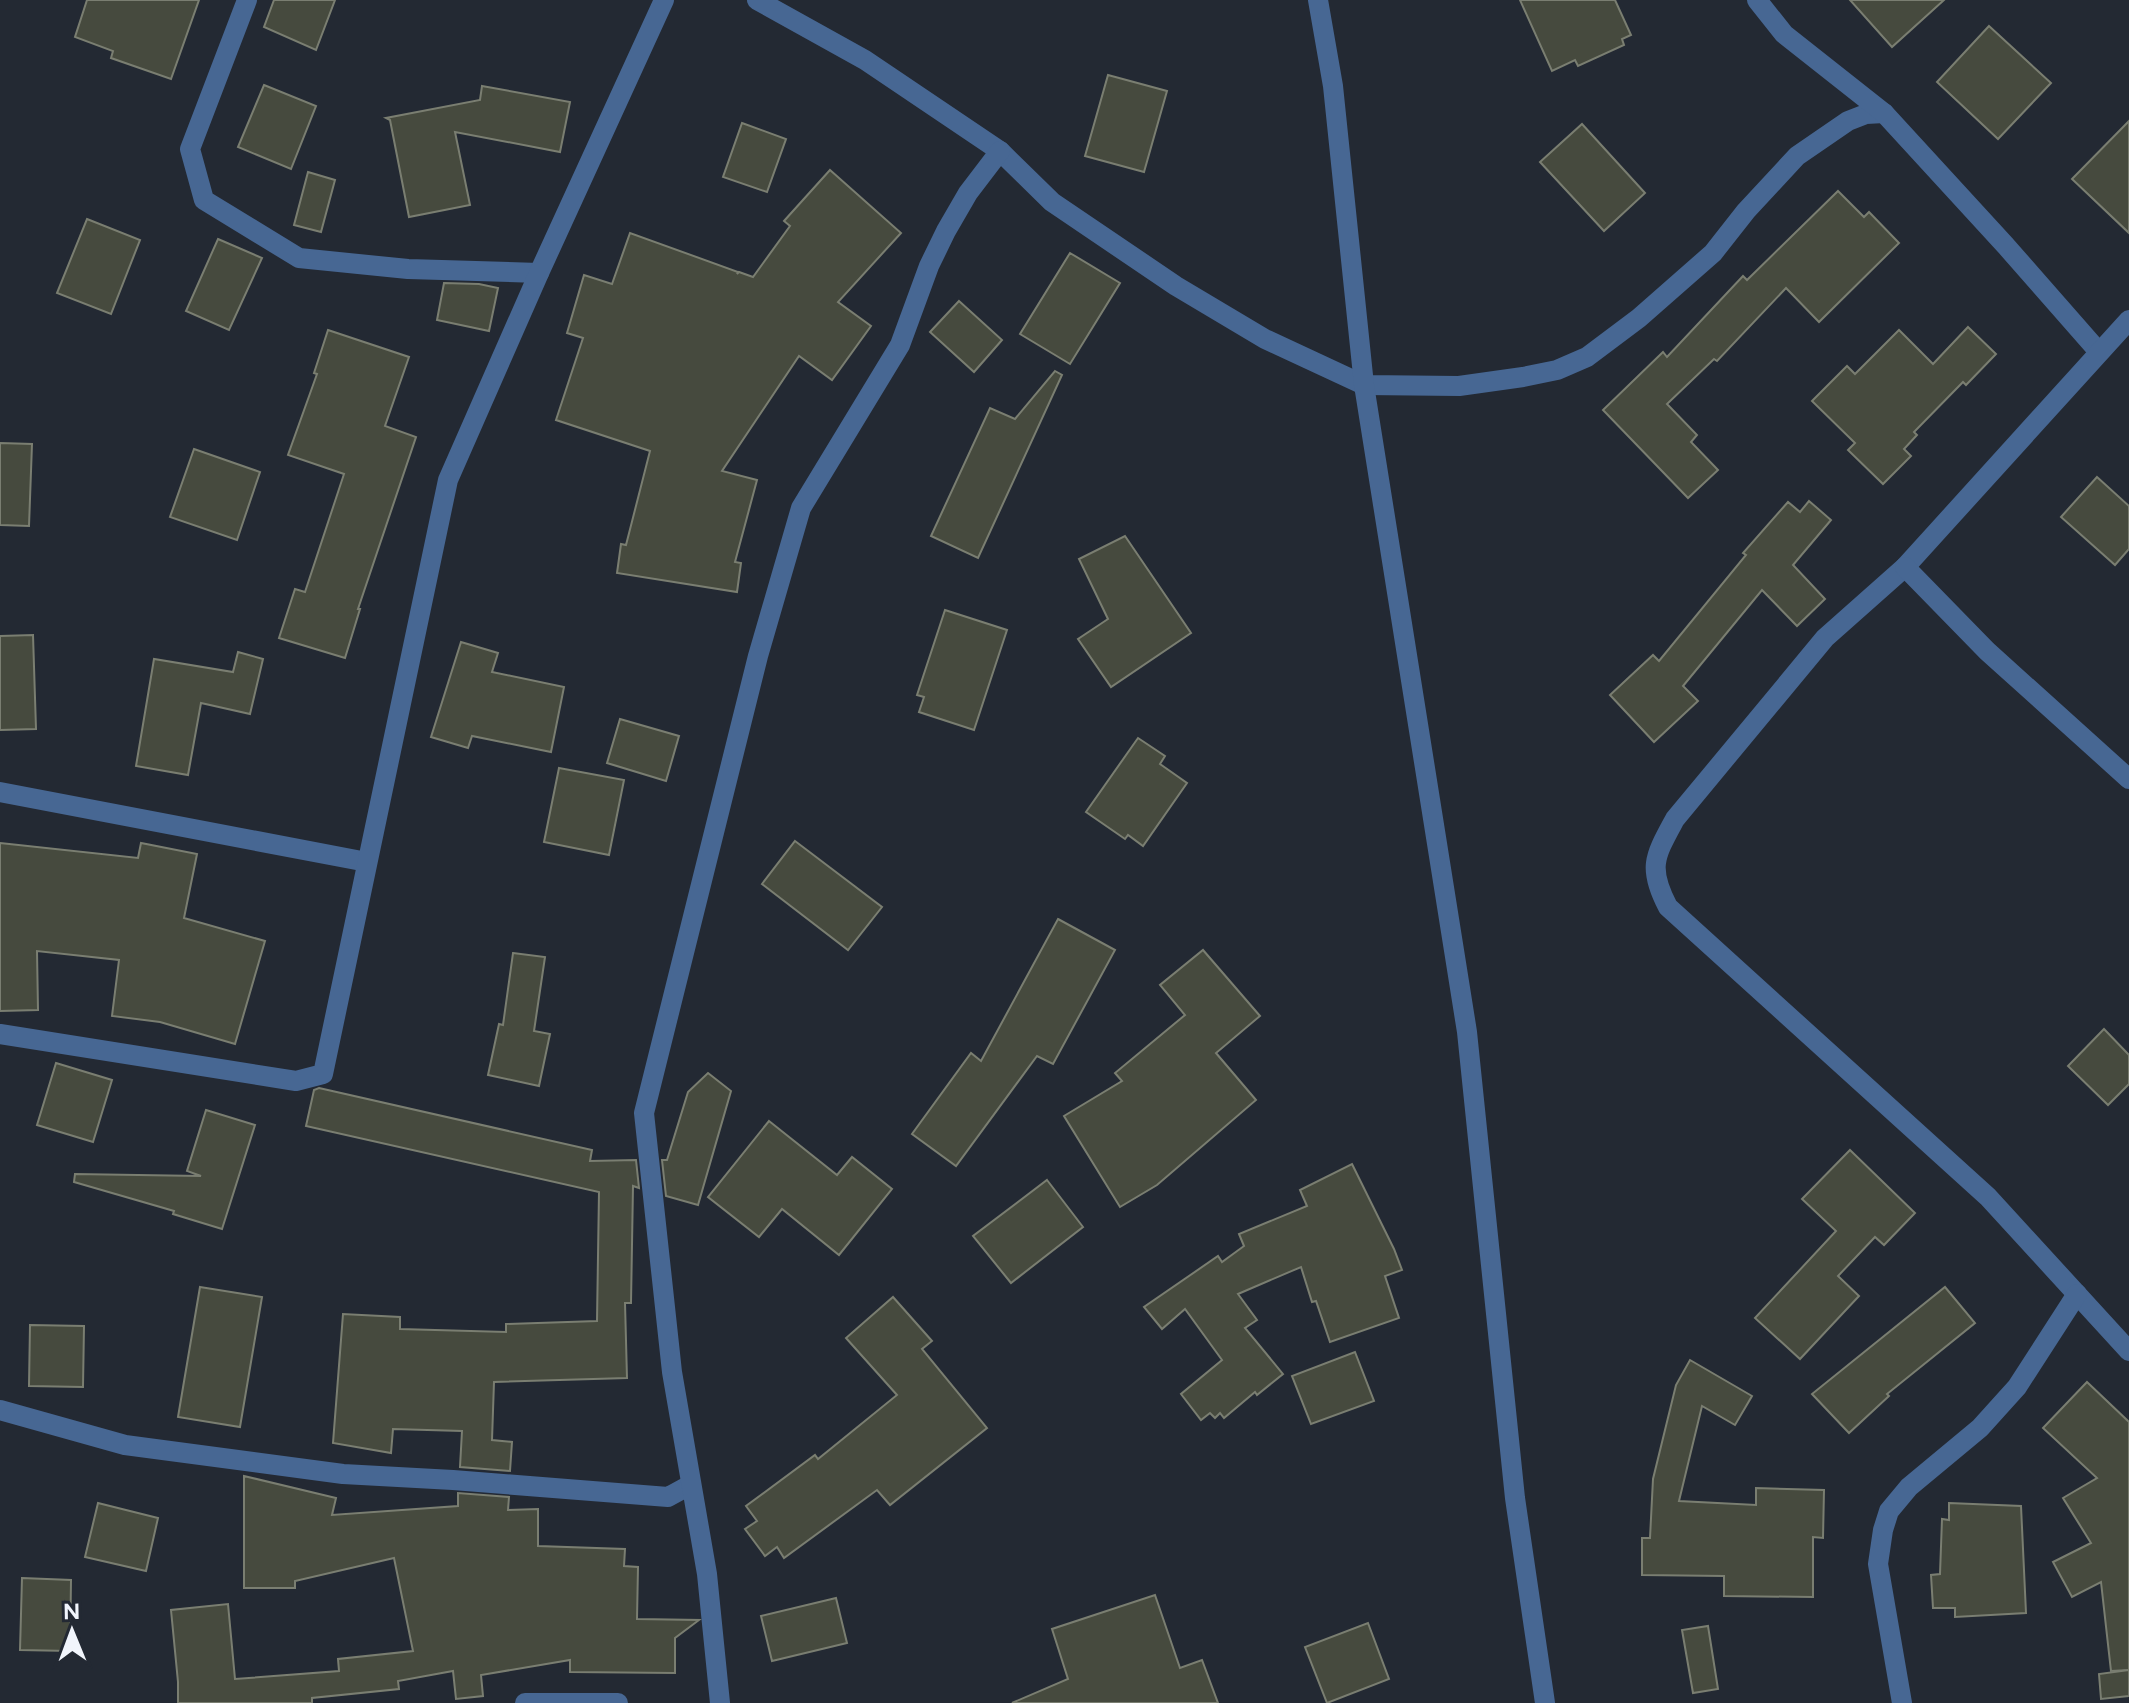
<svg xmlns="http://www.w3.org/2000/svg" width="2129" height="1703" font-family="Figtree,sans-serif">
<style>
.building{fill:#464a3e;stroke:#7a7e71;stroke-width:2}
.lines{fill:none;stroke-linecap:round;stroke-linejoin:round}
.minor{stroke:#476793;stroke-width:20}
</style>
<rect width="100%" height="100%" fill="#232933"/>
<g class="building">
<path d="M87 0H199L171 79 111 58 113 51 75 37Z"/>
<path d="M274 0H335L316 50 264 27Z"/>
<path d="M1520 0H1615L1631 35 1622 39 1624 45 1578 66 1575 60 1552 71Z"/>
<path d="M1850 0H1944L1892 47Z"/>
<path d="M1989 26 2051 83 1998 139 1937 82Z"/>
<path d="M1108 75 1167 91 1144 172 1085 156Z"/>
<path d="M264 85 316 106 291 169 238 147Z"/>
<path d="M482 86 570 102 560 152 455 132 470 205 409 217 390 120 386 118 480 100Z"/>
<path d="M2129 121V233L2072 179Z"/>
<path d="M742 123 786 139 767 192 723 177Z"/>
<path d="M1582 124 1645 193 1604 231 1540 162Z"/>
<path d="M830 170 901 233 838 302 871 326 832 380 799 356 722 471 757 480 735 562 741 563 737 592 617 573 621 544 626 545 650 451 556 420 583 338 567 333 584 275 612 284 630 233 738 272 737 274 739 272 753 277 790 226 784 221Z"/>
<path d="M308 172 335 180 321 232 294 225Z"/>
<path d="M1838 191 1864 217 1869 212 1899 243 1819 322 1786 288 1717 361 1714 359 1667 404 1697 435 1691 442 1718 470 1688 498 1603 410 1663 352 1667 357 1743 276 1747 280Z"/>
<path d="M87 219 140 240 111 314 57 293Z"/>
<path d="M218 239 262 258 229 330 186 311Z"/>
<path d="M1070 253 1120 283 1070 364 1020 334Z"/>
<path d="M444 283 479 284 498 288 489 331 437 320Z"/>
<path d="M959 301 1002 340 974 372 930 332Z"/>
<path d="M1968 327 1996 354 1966 385 1963 382 1914 432 1917 435 1904 449 1911 456 1883 484 1848 450 1855 443 1812 401 1847 366 1855 374 1899 330 1933 364Z"/>
<path d="M328 330 409 357 385 426 416 437 358 609H360L345 658 279 638 295 589 305 592 344 474 288 455 317 374 314 373Z"/>
<path d="M1055 371 1062 375 978 558 931 536 990 408 1015 419Z"/>
<path d="M0 443 32 444 29 526 0 525Z"/>
<path d="M194 449 260 472 237 540 170 517Z"/>
<path d="M2097 477 2129 506V549L2115 565 2061 517Z"/>
<path d="M1809 501 1831 520 1793 565 1825 599 1797 626 1762 590 1683 686 1698 701 1654 742 1610 695 1653 655 1659 661 1746 555 1743 553 1788 502 1800 512Z"/>
<path d="M1125 536 1191 633 1111 687 1078 639 1108 619 1079 559Z"/>
<path d="M945 610 1007 630 974 730 919 712 924 697 917 695Z"/>
<path d="M33 635 36 729 0 730V636Z"/>
<path d="M461 642 498 653 492 672 564 687 551 752 472 736 468 748 431 737Z"/>
<path d="M238 652 263 659 250 714 201 703 188 775 136 766 154 659 233 672Z"/>
<path d="M620 719 679 736 666 781 607 763Z"/>
<path d="M1138 738 1165 756 1160 764 1187 783 1143 846 1128 835 1125 839 1086 812Z"/>
<path d="M559 768 624 780 609 855 544 842Z"/>
<path d="M795 841 882 907 848 950 762 884Z"/>
<path d="M0 843 138 858 141 843 197 854 184 918 265 941 235 1044 160 1022 112 1016 119 960 37 951 38 1010 0 1011Z"/>
<path d="M1058 919 1115 950 1053 1064 1037 1056 956 1166 912 1134 971 1053 981 1061Z"/>
<path d="M1203 950 1260 1016 1216 1053 1256 1100 1157 1185 1120 1207 1064 1116 1122 1081 1115 1073 1185 1015 1160 985Z"/>
<path d="M513 953 545 957 534 1031 550 1034 539 1086 488 1075 499 1024 503 1025Z"/>
<path d="M2104 1029 2129 1055V1084L2108 1105 2068 1066Z"/>
<path d="M56 1063 112 1080 93 1142 37 1125Z"/>
<path d="M708 1073 731 1091 698 1205 666 1196 662 1160H667L688 1092Z"/>
<path d="M319 1088 592 1150 590 1161 636 1160 639 1188 633 1186 631 1303H625L627 1378 494 1382 492 1440 512 1442 510 1471 460 1467 462 1431 393 1429 391 1453 333 1443 343 1314 400 1317V1329L506 1332V1324L597 1321 599 1192 306 1126 314 1090Z"/>
<path d="M206 1110 255 1125 222 1229 173 1214 174 1211 74 1182 75 1174 201 1176 187 1171Z"/>
<path d="M769 1121 837 1175 852 1157 892 1189 839 1255 782 1209 759 1237 708 1197Z"/>
<path d="M1850 1150 1915 1213 1884 1245 1875 1237 1838 1276 1859 1296 1800 1359 1755 1318 1836 1231 1802 1199Z"/>
<path d="M1352 1164 1394 1249 1402 1270 1385 1276 1399 1318 1330 1342 1316 1301 1312 1302 1301 1267 1238 1294 1257 1320 1245 1328 1283 1374 1257 1395 1255 1392 1224 1418 1220 1413 1215 1418 1210 1413 1201 1420 1181 1394 1222 1360 1185 1309 1162 1329 1144 1307 1218 1256 1222 1262 1244 1246 1239 1234 1307 1206 1300 1190Z"/>
<path d="M1047 1180 1083 1227 1011 1283 973 1236Z"/>
<path d="M200 1287 262 1297 240 1427 178 1417Z"/>
<path d="M1945 1287 1975 1323 1887 1394 1889 1396 1849 1433 1812 1394Z"/>
<path d="M893 1297 932 1341 922 1349 987 1428 890 1505 877 1490 784 1558 777 1547 765 1556 745 1529 757 1521 746 1506 815 1455 818 1459 897 1395 846 1338Z"/>
<path d="M30 1325 84 1326 83 1387 29 1386Z"/>
<path d="M1355 1352 1374 1401 1311 1424 1292 1376Z"/>
<path d="M1690 1360 1752 1396 1735 1425 1702 1406 1679 1501 1756 1505V1488L1824 1490 1823 1538 1813 1537V1597L1724 1596V1576L1642 1575V1538H1650L1653 1479 1676 1385Z"/>
<path d="M2087 1382 2129 1422V1670L2111 1671 2101 1582 2072 1597 2053 1562 2091 1543 2063 1498 2097 1478 2043 1428Z"/>
<path d="M244 1476 336 1498 332 1515 458 1506V1493L509 1497 508 1510 538 1509V1546L625 1549 624 1566 638 1567 637 1619 699 1620 675 1638V1673L570 1672V1660L481 1675 483 1696 456 1699 453 1671 398 1681 399 1689 312 1698V1703H178V1682L171 1610 228 1604 235 1679 339 1671 338 1659 413 1651 394 1558 295 1581V1588H244Z"/>
<path d="M98 1503 158 1518 146 1571 85 1557Z"/>
<path d="M1949 1503 2021 1506 2026 1613 1955 1617V1608H1933L1931 1575 1940 1574 1942 1519 1949 1520Z"/>
<path d="M22 1578 71 1580 70 1651 20 1650Z"/>
<path d="M1155 1595 1180 1668 1202 1660 1218 1703H1012L1068 1679 1052 1629Z"/>
<path d="M836 1598 847 1643 772 1661 761 1616Z"/>
<path d="M1368 1623 1389 1679 1327 1703 1305 1647Z"/>
<path d="M1708 1626 1718 1689 1693 1693 1682 1630Z"/>
<path d="M2129 1670V1696L2101 1699 2099 1674Z"/>
</g>
<g class="lines">
<g class="minor">
<path d="M247 0 190 149 204 200 299 258 408 269 539 273"/>
<path d="M757 0 865 60 1000 151 1052 202 1176 286 1265 339 1364 385 1459 386 1523 377 1557 370 1587 357 1639 318 1713 253 1746 211 1797 156 1848 121 1866 114 1884 113"/>
<path d="M1318 0 1333 86 1364 385 1467 1032 1515 1498 1545 1703"/>
<path d="M1757 0 1784 34 1884 113 2006 246 2099 352"/>
<path d="M2129 320 1905 567 1825 638 1675 819C1655 856 1647 867 1668 907L1988 1197 2129 1351"/>
<path d="M1905 567 1987 651 2129 779"/>
<path d="M0 792 367 862"/>
<path d="M0 1034 296 1081 323 1074 448 480 539 273 664 0"/>
<path d="M0 1410 125 1445 343 1474 453 1480 668 1497 690 1485"/>
<path d="M525 1703H618"/>
<path d="M720 1703 707 1574 672 1372 644 1113 758 656 801 508 900 345 929 266 946 231 968 193 1000 151"/>
<path d="M1902 1703 1878 1564 1883 1530 1889 1511 1909 1487 1980 1428 2017 1387 2077 1294"/>
</g>
</g>
<g transform="translate(72 1631) rotate(359)" stroke="#232933" stroke-width="6" paint-order="stroke">
<path d="M0-6L14 30L0 20L-14 30Z" fill="#f1f5fc"/>
<text y="-12" font-size="22" font-weight="bold" text-anchor="middle" fill="#f1f5fc">N</text>
</g>
</svg>
